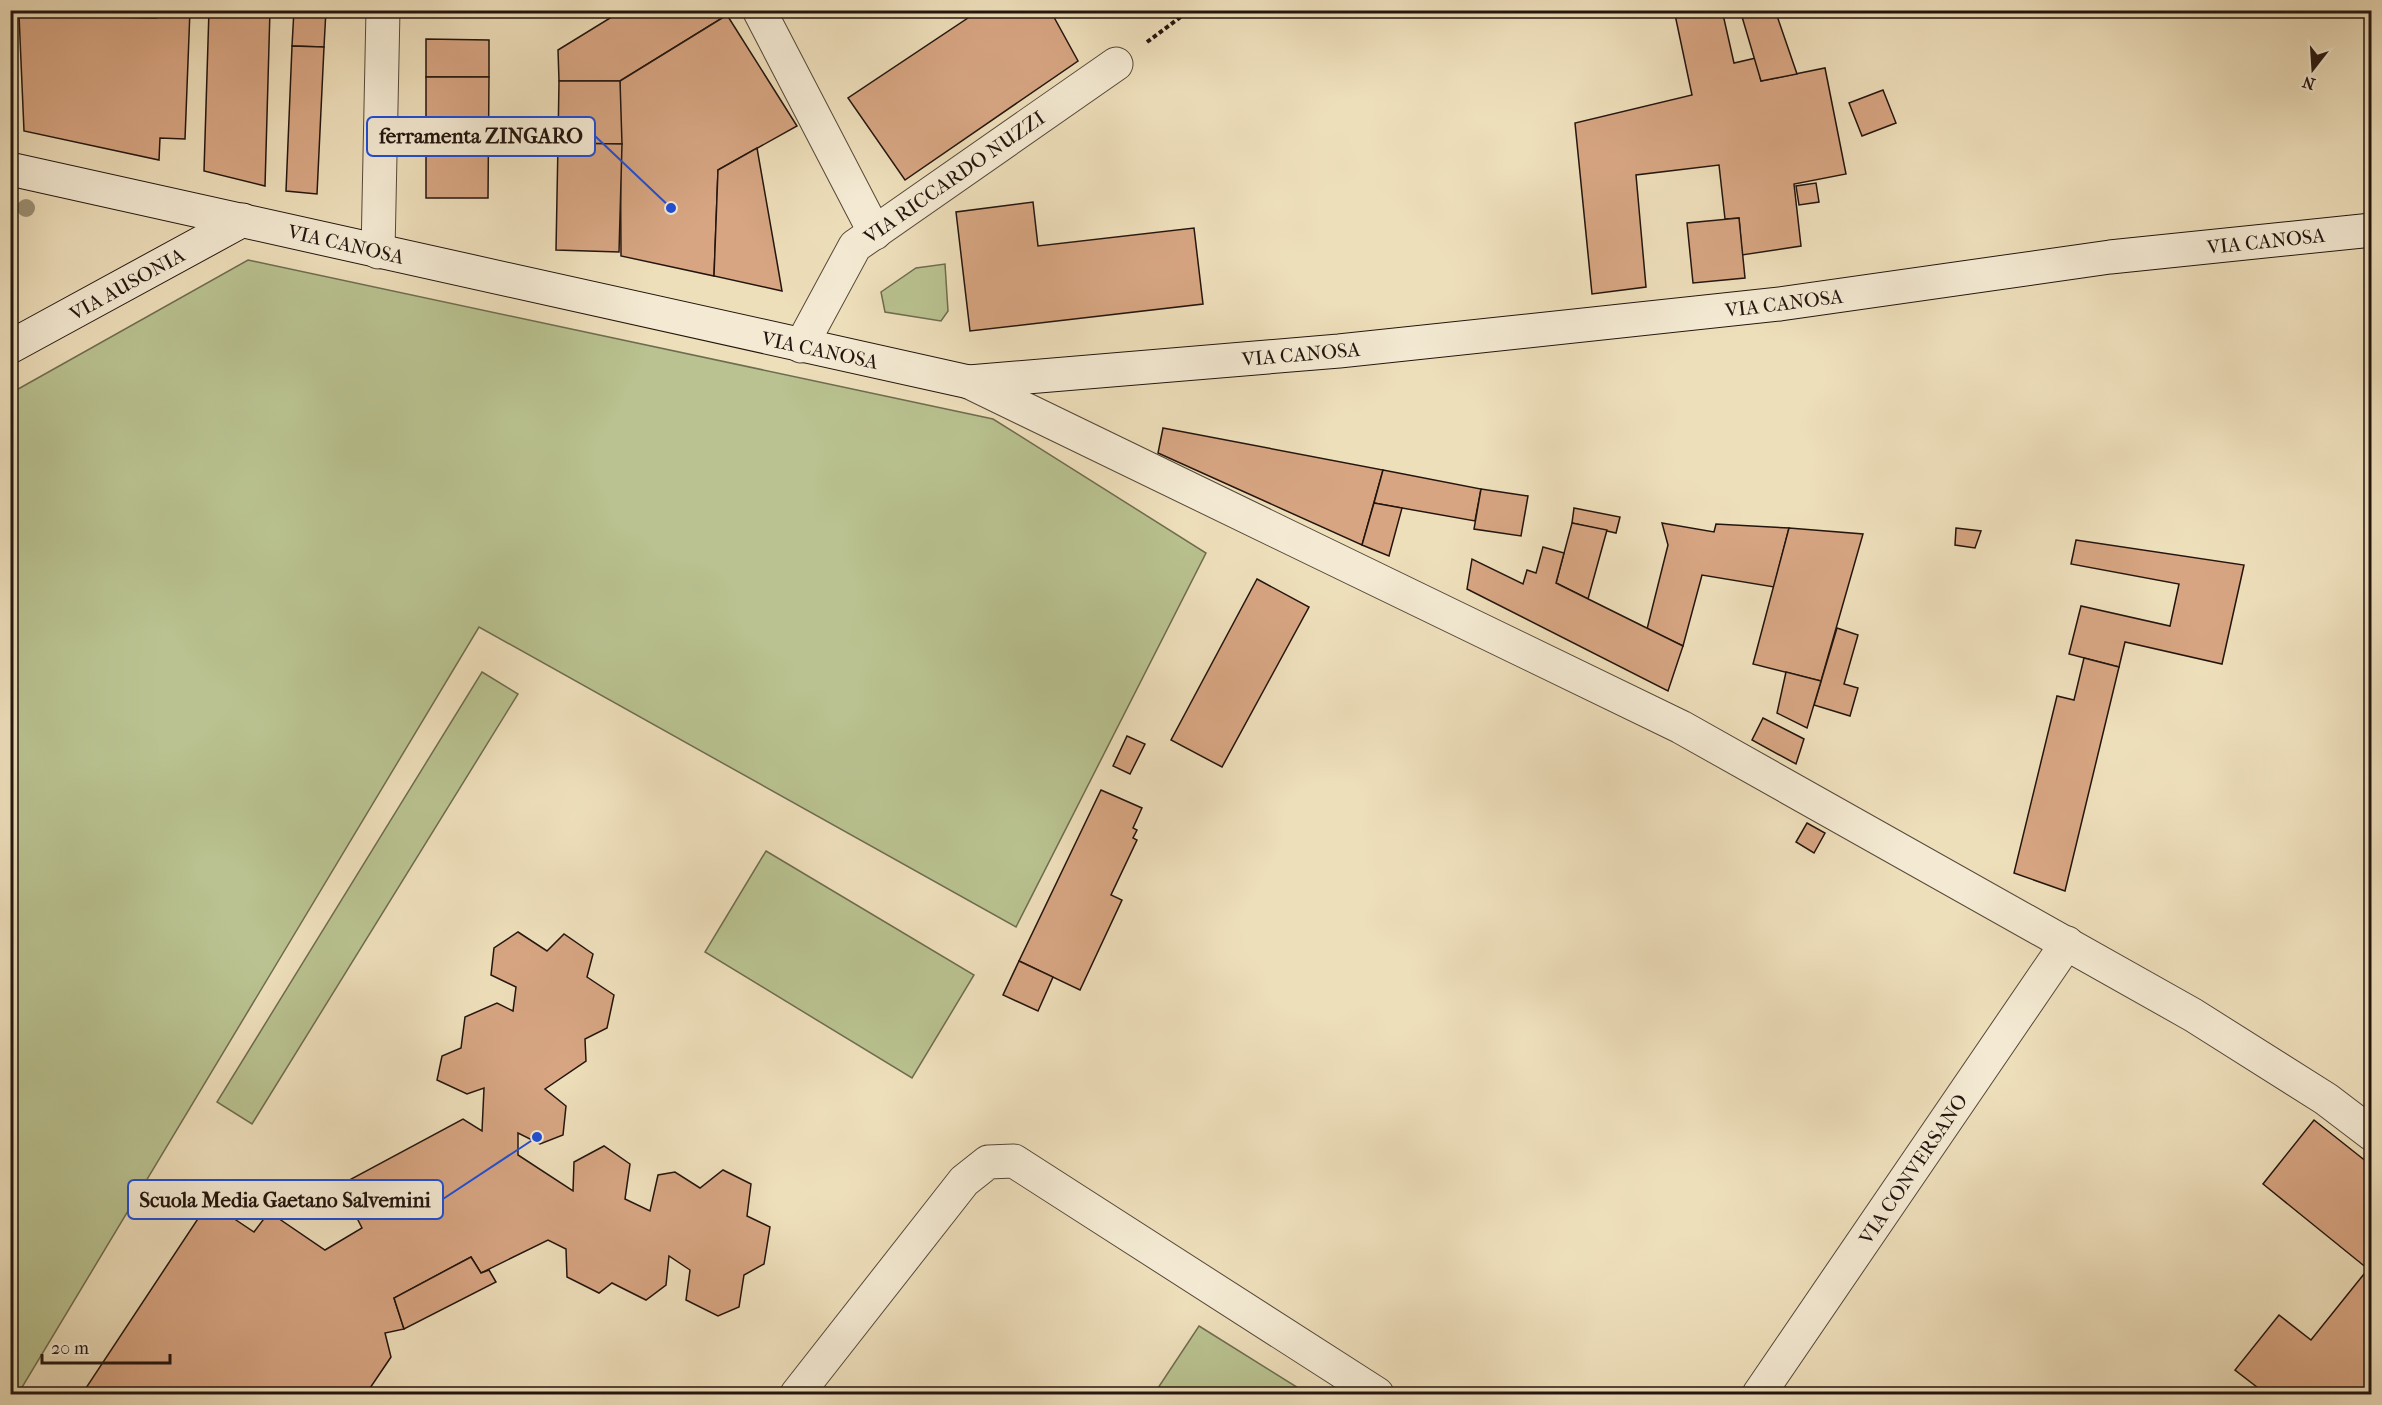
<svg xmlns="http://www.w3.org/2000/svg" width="2382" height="1405" font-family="'IM FELL French Canon',serif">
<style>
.grass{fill:#b9c290;stroke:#6e6c4f;stroke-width:1.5}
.building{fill:#d7a582;stroke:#23150e;stroke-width:1.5}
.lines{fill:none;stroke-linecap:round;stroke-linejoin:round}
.minor-casing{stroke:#564839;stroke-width:35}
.secondary-casing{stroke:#23150e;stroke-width:35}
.path{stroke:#23150e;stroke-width:4;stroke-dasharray:4.5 3;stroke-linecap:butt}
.minor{stroke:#f4ead3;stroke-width:33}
.secondary{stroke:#f4ead3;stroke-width:33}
.tree{fill:#9c9175}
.labels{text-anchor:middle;stroke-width:4.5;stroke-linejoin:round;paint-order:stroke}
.street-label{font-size:20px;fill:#23150e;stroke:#f4ead3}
.leader{fill:none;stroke:#1d4ed8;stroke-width:2}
.callout-dot{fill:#1d4ed8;stroke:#f4ead3;stroke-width:2}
.callout{fill:#f4ead3;stroke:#1d4ed8;stroke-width:2}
.callout-label{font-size:21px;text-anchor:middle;font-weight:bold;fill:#23150e}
</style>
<rect width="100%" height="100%" fill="#eedfbb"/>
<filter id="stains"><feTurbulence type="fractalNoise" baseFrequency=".00333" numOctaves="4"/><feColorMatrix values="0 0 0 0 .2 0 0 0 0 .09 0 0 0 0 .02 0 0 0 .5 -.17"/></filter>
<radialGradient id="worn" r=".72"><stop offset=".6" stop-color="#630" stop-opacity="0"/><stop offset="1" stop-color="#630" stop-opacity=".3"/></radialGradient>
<g class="grass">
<path d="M248 260 993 419 1206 553 1016 927 479 627 18 1394H11V393Z"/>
<path d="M945 264 948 311 941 321 885 312 881 292 916 268Z"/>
<path d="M482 672 518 694 252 1124 217 1102Z"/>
<path d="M766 851 974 975 912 1078 705 952Z"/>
<path d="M1199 1326 1308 1394H1154Z"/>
</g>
<g class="building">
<rect x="19" y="10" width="77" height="5"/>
<path d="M119 10H156V18L118 16Z"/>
<path d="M156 10H190L185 139 160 138 159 160 24 131 19 15 156 18Z"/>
<path d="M209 10H270L265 186 204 171Z"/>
<path d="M294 10H326L324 47 292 46Z"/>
<path d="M623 10H725L727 15 620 81H559L558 50Z"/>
<path d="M980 10H1050L1078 61 905 180 848 98Z"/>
<path d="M1674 10H1722L1734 63 1756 58 1761 81 1825 68 1846 174 1794 184 1801 246 1742 255 1739 218 1725 219 1719 165 1636 175 1646 287 1592 294 1575 123 1692 95Z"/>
<path d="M1740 10H1775L1797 74 1761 81Z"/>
<path d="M727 15 797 126 718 170 714 276 621 256 620 81Z"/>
<path d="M426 39 489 40V77H426Z"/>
<path d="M292 46 324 47 317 194 286 191Z"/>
<path d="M426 77H489L488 198H426Z"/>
<path d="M559 81H620L622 144 558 143Z"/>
<path d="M1883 90 1896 123 1862 136 1849 103Z"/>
<path d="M558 143 622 144 619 252 556 250Z"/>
<path d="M757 148 777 262 782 291 714 276 718 170Z"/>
<path d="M1816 183 1819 202 1799 205 1796 186Z"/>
<path d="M1033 202 1038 246 1194 228 1203 304 970 331 956 212Z"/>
<path d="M1739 218 1745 278 1693 283 1687 223Z"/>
<path d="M1163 428 1383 470 1362 545 1158 453Z"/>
<path d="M1383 470 1481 489 1475 521 1374 503Z"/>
<path d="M1481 489 1528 496 1521 536 1474 529Z"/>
<path d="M1374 503 1402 508 1389 556 1362 545Z"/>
<path d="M1574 508 1620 517 1616 533 1572 523Z"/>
<path d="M1572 523 1607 530 1588 599 1556 583Z"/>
<path d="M1662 523 1714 532 1716 524 1789 528 1774 587 1702 575 1683 646 1647 629 1668 545Z"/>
<path d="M1789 528 1863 534 1821 681 1753 664Z"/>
<path d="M1956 528 1981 531 1975 548 1955 545Z"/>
<path d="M2076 540 2244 565 2222 664 2125 642 2119 667 2069 654 2081 606 2170 626 2179 584 2071 564Z"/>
<path d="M1543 547 1564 553 1556 583 1683 646 1668 691 1467 589 1472 559 1523 584 1527 570 1536 573Z"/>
<path d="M1257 579 1309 607 1222 767 1171 740Z"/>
<path d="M1837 628 1858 635 1844 684 1858 688 1850 716 1814 705Z"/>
<path d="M2084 658 2119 667 2065 891 2014 873 2057 696 2074 700Z"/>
<path d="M1786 672 1821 681 1807 728 1777 713Z"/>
<path d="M1763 718 1804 739 1796 764 1752 740Z"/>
<path d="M1127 736 1145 744 1130 774 1113 766Z"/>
<path d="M1101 790 1142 808 1133 828 1137 830 1133 838 1137 840 1111 895 1122 900 1080 990 1019 961Z"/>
<path d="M1807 823 1825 833 1814 853 1796 842Z"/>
<path d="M518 932 547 951 564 934 593 954 587 977 614 995 607 1028 585 1039 586 1061 545 1089 566 1106 563 1135 540 1144 518 1133V1155L573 1191 574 1162 604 1146 630 1164 625 1199 650 1211 658 1175 675 1172 700 1188 723 1170 751 1184 747 1216 770 1227 764 1264 744 1275 739 1307 718 1316 686 1300 690 1270 669 1256 666 1285 646 1300 612 1283 599 1293 567 1277 566 1249 548 1240 481 1273 471 1257 394 1298 404 1329 385 1333 391 1357 366 1394H82L209 1202 254 1232 269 1212 325 1250 362 1228 340 1185 463 1119 482 1131 484 1088 467 1094 437 1080 442 1056 461 1048 465 1017 497 1003 513 1011 516 987 491 975 494 948Z"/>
<path d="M1019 961 1053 977 1038 1011 1003 995Z"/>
<path d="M2314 1120 2372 1166V1394H2266L2235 1370 2279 1315 2311 1340 2368 1269 2263 1184Z"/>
<path d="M471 1257 481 1273 489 1270 496 1282 404 1329 394 1298Z"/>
</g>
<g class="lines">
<g class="minor-casing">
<g id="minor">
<path d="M759 10 875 233"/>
<path d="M378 252 383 10"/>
<path d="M801 346 855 246 1116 64"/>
<path d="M969 382 1681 727 2193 1015 2326 1099 2372 1134"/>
<path d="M797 1394 964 1181 988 1162 1014 1161 1377 1394"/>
<path d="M1759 1394 2067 943"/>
</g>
</g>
<g class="secondary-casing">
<g id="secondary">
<path d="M10 169 969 382 1339 351 1780 304 2110 257 2372 230"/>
<path d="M10 347 243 220"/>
</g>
</g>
<path class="path" d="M1147 42 1190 10"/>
<use href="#minor" class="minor"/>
<use href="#secondary" class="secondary"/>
</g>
<circle class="tree" cx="26" cy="208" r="9"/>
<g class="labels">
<g class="street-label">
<text transform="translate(954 177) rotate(-35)" y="7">VIA RICCARDO NUZZI</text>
<text transform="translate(2266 241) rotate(-6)" y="7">VIA CANOSA</text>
<text transform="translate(346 244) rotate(13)" y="7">VIA CANOSA</text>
<text transform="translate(127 284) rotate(-29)" y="7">VIA AUSONIA</text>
<text transform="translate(1784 303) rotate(-7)" y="7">VIA CANOSA</text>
<text transform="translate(820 350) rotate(12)" y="7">VIA CANOSA</text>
<text transform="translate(1301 354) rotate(-5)" y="7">VIA CANOSA</text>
<text transform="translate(1913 1169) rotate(-56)" y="7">VIA CONVERSANO</text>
</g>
</g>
<path class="leader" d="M671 208L595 136M537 1137L443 1199"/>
<g class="callout-dot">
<circle cx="671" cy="208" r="6"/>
<circle cx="537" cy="1137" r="6"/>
</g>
<g class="callout">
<rect x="367" y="117" width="228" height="39" rx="6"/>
<rect x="128" y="1180" width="315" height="39" rx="6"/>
</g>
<g class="callout-label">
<text x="481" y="143">ferramenta ZINGARO</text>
<text x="285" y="1207">Scuola Media Gaetano Salvemini</text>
</g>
<rect width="2382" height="1405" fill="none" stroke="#eedfbb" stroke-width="36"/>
<rect x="12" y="12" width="2358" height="1381" fill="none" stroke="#23150e" stroke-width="3"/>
<rect x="18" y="18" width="2346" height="1369" fill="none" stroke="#23150e" stroke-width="1.5"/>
<g transform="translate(2313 69) rotate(197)" stroke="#f4ead3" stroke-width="4.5" paint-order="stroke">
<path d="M0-4.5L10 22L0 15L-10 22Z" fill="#23150e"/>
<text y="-9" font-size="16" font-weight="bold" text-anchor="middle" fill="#23150e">N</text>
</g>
<path d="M42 1354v9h128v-9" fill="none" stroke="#23150e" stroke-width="3"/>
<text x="51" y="1354" font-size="18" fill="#23150e" stroke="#f4ead3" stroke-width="4.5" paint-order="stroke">20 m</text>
<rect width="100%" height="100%" filter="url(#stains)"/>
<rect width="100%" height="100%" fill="url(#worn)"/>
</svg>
